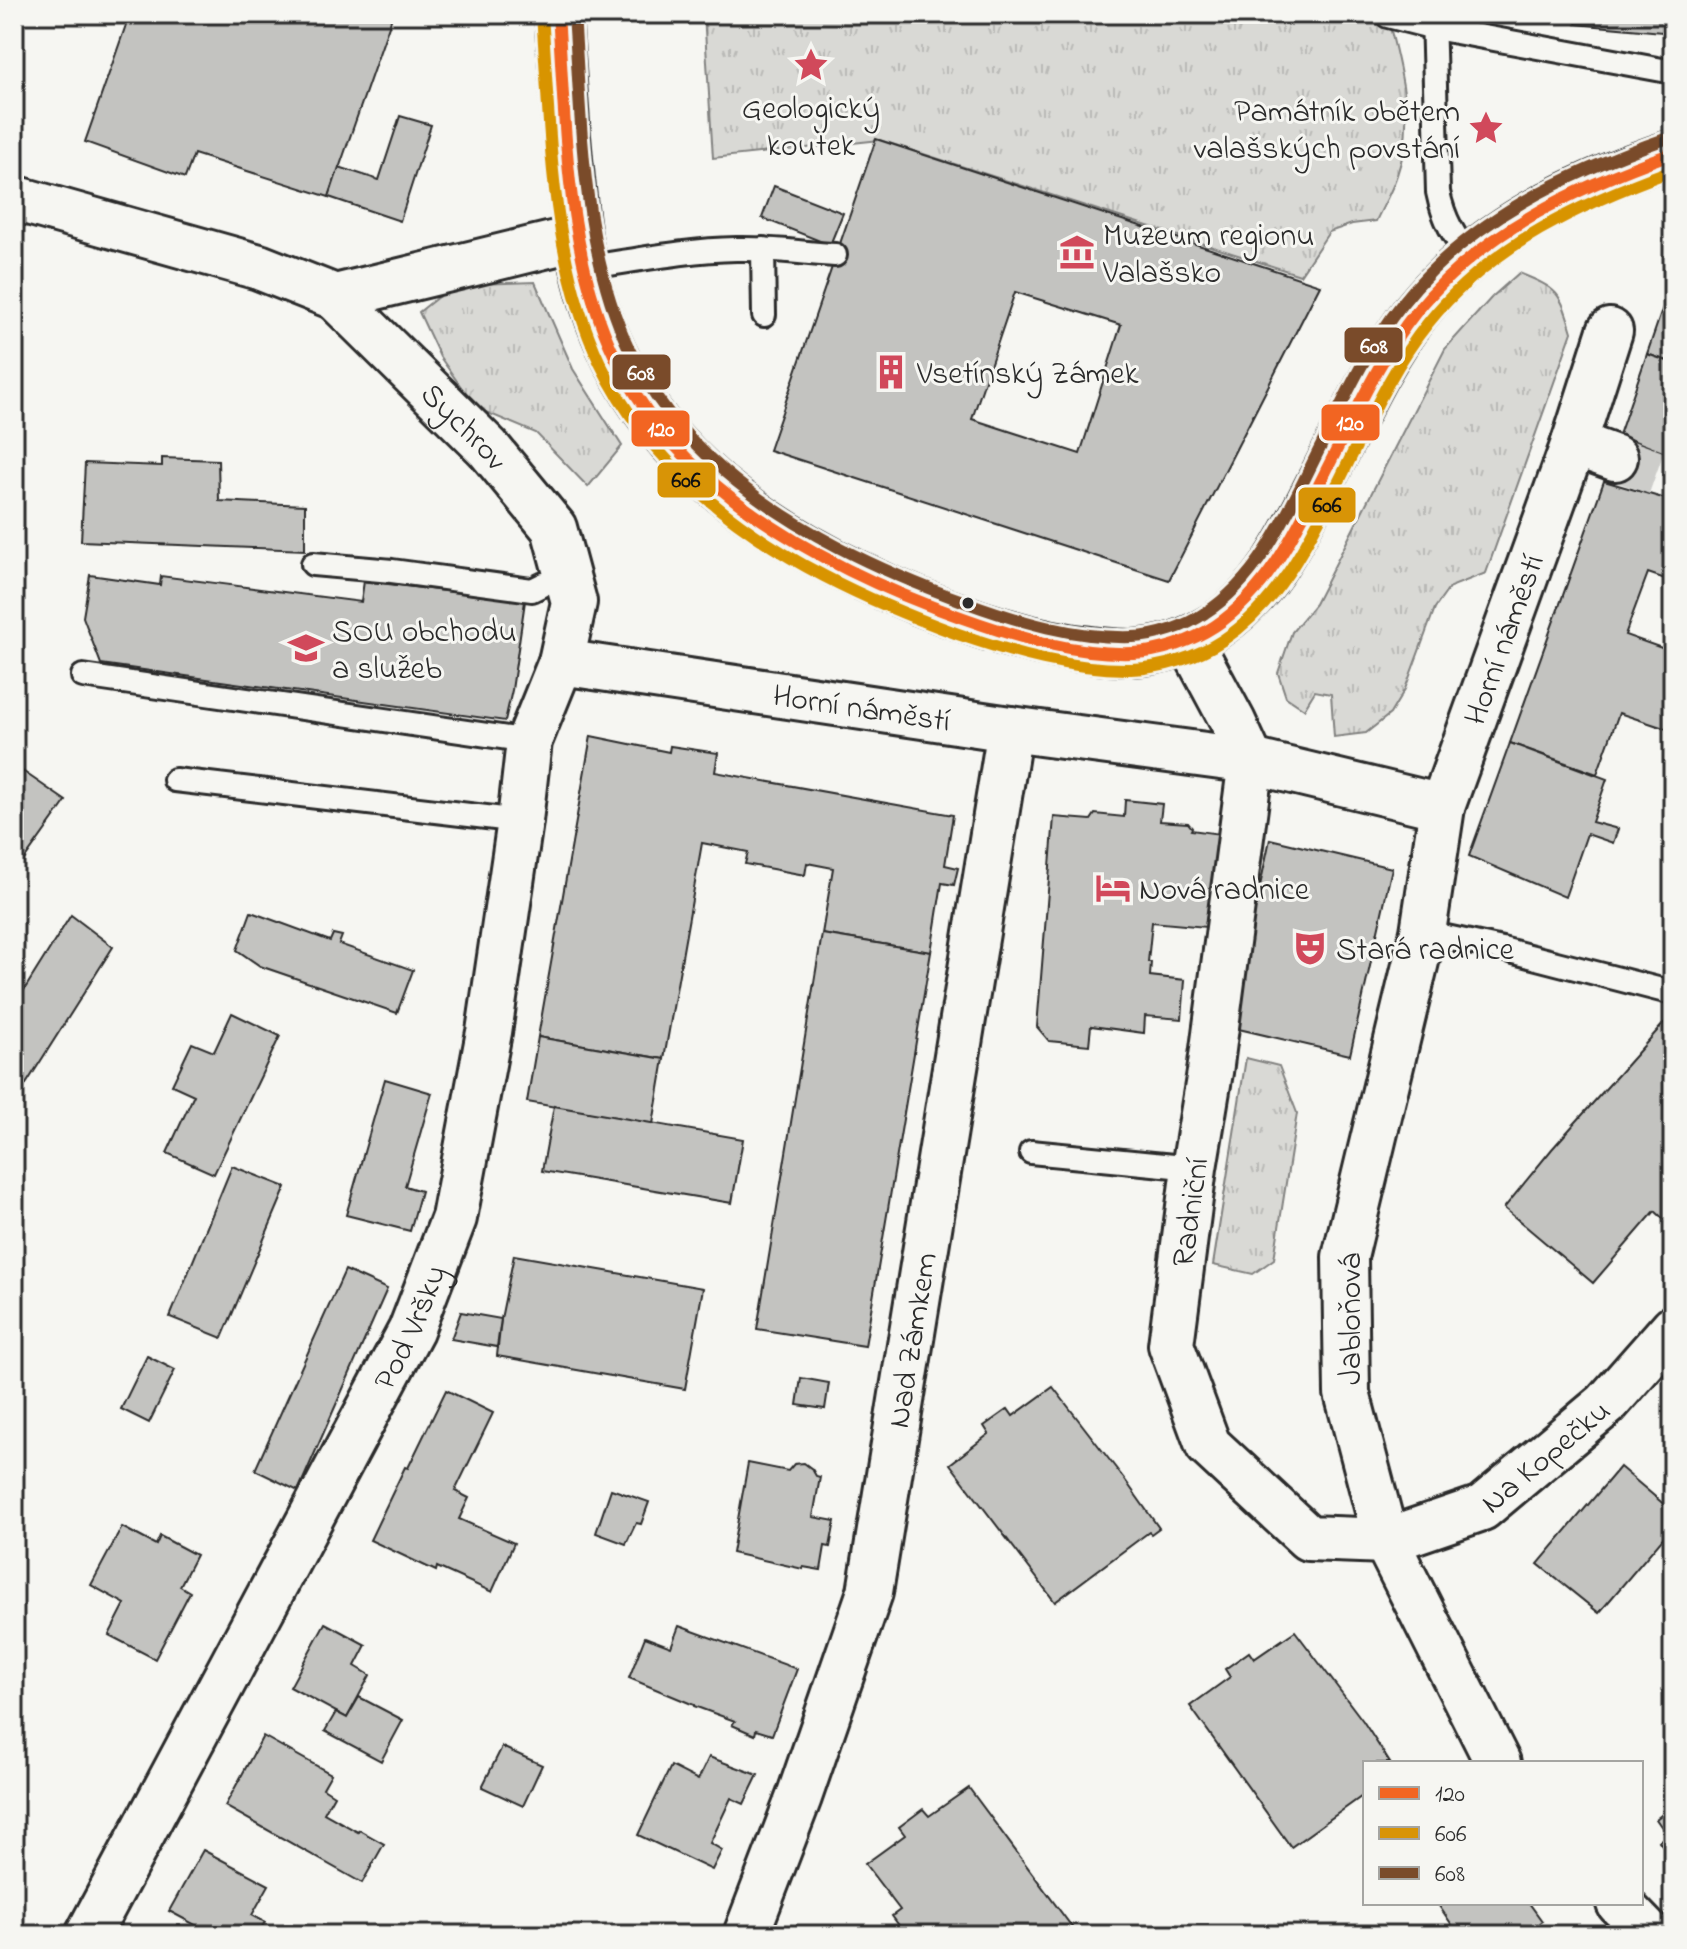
<svg xmlns="http://www.w3.org/2000/svg" width="1687" height="1949" font-family="'Indie Flower',sans-serif">
<style>
.grass{fill:url(#grass-tufts);stroke:#828280;stroke-width:2}
.building{fill:#c3c3c0;stroke:#2b2b2b;stroke-width:2;fill-rule:evenodd}
.lines{fill:none;stroke-linecap:round;stroke-linejoin:round}
.street-tunnel{stroke:#cdcdca;stroke-width:44;stroke-dasharray:44 22;stroke-linecap:butt}
.lane-casing{stroke:#2b2b2b;stroke-width:28}
.street-casing{stroke:#2b2b2b;stroke-width:50}
.secondary-casing{stroke:#2b2b2b;stroke-width:50}
.lane{stroke:#f6f6f2;stroke-width:22}
.street{stroke:#f6f6f2;stroke-width:44}
.secondary{stroke:#f6f6f2;stroke-width:44}
.bus-1-casing{stroke:#f6f6f2;stroke-width:18}
.bus-2-casing{stroke:#f6f6f2;stroke-width:18}
.bus-3-casing{stroke:#f6f6f2;stroke-width:18}
.bus-1{stroke:#f26522;stroke-width:12}
.bus-2{stroke:#d89406;stroke-width:12}
.bus-3{stroke:#7a4b2a;stroke-width:12}
.bus-dot{fill:#2b2b2b;stroke:#f6f6f2;stroke-width:3}
.labels{text-anchor:middle;stroke-width:6;stroke-linejoin:round;paint-order:stroke}
.poi-label{font-size:32px;fill:#2b2b2b;stroke:#f6f6f2;text-anchor:start}
.street-label{font-size:32px;fill:#2b2b2b;stroke:#f6f6f2}
.line-badge{stroke:#f6f6f2;stroke-width:3}
.badge-label{font-size:22px;text-anchor:middle;font-weight:bold;fill:#fff}
.pale-badge-label{font-size:22px;text-anchor:middle;font-weight:bold;fill:#111}
</style>
<defs>
<pattern id="grass-tufts" width="24" height="20" patternUnits="userSpaceOnUse" patternTransform="scale(2)"><rect width="24" height="20" fill="#d9d9d5"/><path d="M3 7l-1-3M5 7V3M7 7l1-3M15 17l-1-3M17 17v-4M19 17l1-3" fill="none" stroke="#babab7"/></pattern>
</defs>
<rect width="100%" height="100%" fill="#f6f6f2"/>
<filter id="ink" filterUnits="userSpaceOnUse"><feTurbulence type="fractalNoise" baseFrequency=".0125" numOctaves="2"/><feDisplacementMap in="SourceGraphic" scale="16" xChannelSelector="R" yChannelSelector="G"/><feConvolveMatrix kernelMatrix="1 2 1 2 8 2 1 2 1" color-interpolation-filters="sRGB"/></filter>
<g filter="url(#ink)">
<g class="grass">
<path d="M704 14H1387C1400 71 1417 117 1397 175 1392 191 1383 206 1376 221L1352 224 1329 232 1300 275 880 140 713 158Z"/>
<path d="M1519 273C1559 289 1560 292 1572 332L1486 573 1450 587 1435 608 1405 689 1390 714 1366 733 1334 737 1331 694 1315 691 1304 709 1286 697 1278 673 1292 632 1315 604 1445 349 1492 297Z"/>
<path d="M535 282 573 369 622 446 588 487 536 433 476 408 440 357 419 312 453 285Z"/>
<path d="M1246 1058 1279 1066 1297 1113 1274 1259 1253 1274 1213 1265Z"/>
</g>
<g class="building">
<path d="M103 14H393L329 197 194 154 185 178 85 142 127 22Z"/>
<path d="M1579 14H1673V33L1576 24Z"/>
<path d="M400 116 431 125 400 221 329 197 339 167 379 180Z"/>
<path d="M876 139 1320 285 1169 580 769 450ZM1015 292 1121 325 1080 454 972 419Z"/>
<path d="M774 186 843 213 830 245 762 218Z"/>
<path d="M1673 278V363L1647 354Z"/>
<path d="M1647 354 1673 363V456L1619 435Z"/>
<path d="M162 458 218 460 219 501 305 505V550L81 541 85 463 162 466Z"/>
<path d="M1604 481 1673 501 1671 513H1673V567L1668 580 1648 573 1625 635 1673 652V731L1619 713 1597 774 1510 743Z"/>
<path d="M90 575 160 585 161 576 361 602 364 581 525 601 512 690 505 721 101 664 83 617Z"/>
<path d="M591 736 669 752 670 746 718 753 715 772 953 815 945 865 958 868 954 885 942 883 931 952 822 934 833 868 807 863 805 875 745 864 748 852 702 843 664 1059 538 1037Z"/>
<path d="M1510 743 1607 779 1592 822 1618 829 1613 843 1587 834 1565 897 1469 856Z"/>
<path d="M21 770 66 801 14 874V780Z"/>
<path d="M1125 800 1162 804 1160 821 1188 823 1192 828 1191 830 1228 835 1217 928 1152 922 1148 962H1151L1150 976 1185 980 1182 1019 1145 1016 1144 1033 1091 1026 1089 1045 1049 1041 1037 1027 1054 817 1091 820 1095 814 1124 817Z"/>
<path d="M1270 839 1392 868 1350 1055 1230 1027Z"/>
<path d="M251 912 330 941 333 934 342 936 339 944 413 970 397 1013 260 966 237 950Z"/>
<path d="M71 915 113 947 14 1103V1006Z"/>
<path d="M822 934 931 952 865 1346 757 1329Z"/>
<path d="M232 1013 280 1036 214 1174 167 1153 194 1095 172 1085 192 1043 214 1052Z"/>
<path d="M1673 1013V1218L1669 1224 1655 1211 1593 1283 1504 1208 1552 1149Z"/>
<path d="M538 1037 664 1059 653 1124 527 1102Z"/>
<path d="M385 1079 432 1093 405 1186 421 1191 410 1231 346 1215Z"/>
<path d="M554 1106 743 1139 732 1203 542 1171Z"/>
<path d="M232 1166 286 1187 222 1338 170 1317Z"/>
<path d="M514 1255 703 1288 685 1389 497 1356 501 1319Z"/>
<path d="M345 1270 387 1289 298 1491 255 1470Z"/>
<path d="M461 1312 501 1319 497 1347 451 1339Z"/>
<path d="M147 1356 175 1370 149 1423 121 1409Z"/>
<path d="M801 1378 829 1383 825 1409 797 1405Z"/>
<path d="M1053 1387 1125 1480 1159 1528 1151 1534 1149 1532 1055 1602 950 1464 989 1434 984 1426 1008 1409 1013 1416Z"/>
<path d="M446 1390 493 1413 455 1491 469 1498 459 1519 514 1543 492 1592 437 1567 436 1571 370 1540 405 1467 408 1468Z"/>
<path d="M748 1463 788 1471 794 1464 804 1463 812 1469 816 1476 820 1477 813 1517 835 1521 830 1547 825 1546 821 1570 803 1567V1569L732 1553Z"/>
<path d="M1620 1467 1673 1512V1526L1599 1613 1538 1564Z"/>
<path d="M611 1489 649 1502 641 1524 636 1523 626 1544 596 1533Z"/>
<path d="M122 1527 156 1545 160 1536 196 1555 180 1586 190 1592 155 1659 109 1635 125 1604 91 1585Z"/>
<path d="M325 1623 366 1645 355 1666 370 1675 347 1718 290 1687Z"/>
<path d="M679 1626 797 1669 772 1735 756 1730 755 1735 732 1725 735 1721 694 1706V1705L629 1678 645 1637 671 1647Z"/>
<path d="M1295 1631 1363 1721 1390 1763H1365V1794L1291 1847 1190 1706 1230 1677 1225 1669 1249 1652 1254 1659Z"/>
<path d="M359 1697 403 1720 381 1761 325 1731 336 1712 347 1718Z"/>
<path d="M263 1736 331 1774 323 1788 334 1795 324 1813 358 1832 359 1830 384 1844 362 1883 225 1806Z"/>
<path d="M502 1747 542 1765 523 1806 482 1787Z"/>
<path d="M709 1757 758 1775 744 1804 731 1798 710 1843 722 1850 712 1870 638 1835 671 1766 698 1780Z"/>
<path d="M969 1788 1072 1927 1061 1935H906L892 1916 900 1910 865 1864 905 1835 899 1827 923 1809 929 1816Z"/>
<path d="M1673 1806V1860L1659 1841 1667 1835 1656 1819Z"/>
<path d="M203 1850 269 1885 252 1915 265 1922 257 1935H214L169 1911Z"/>
<path d="M1437 1903H1529L1542 1921 1527 1931 1530 1935H1459Z"/>
</g>
<g class="lines">
<path class="street-tunnel" d="M1615 458 1673 479"/>
<g class="lane-casing">
<g id="lane">
<path d="M1387 14 1388 16 1435 28 1673 72"/>
<path d="M1433 15 1438 192C1443 217 1453 238 1472 257"/>
<path d="M763 249 764 315"/>
<path d="M583 268C633 261 685 250 736 249 769 248 802 253 835 255"/>
<path d="M313 564 392 571 532 590 544 584"/>
<path d="M83 676 529 741"/>
<path d="M175 780 520 821"/>
<path d="M1423 932 1502 949 1673 993"/>
<path d="M1031 1152 1194 1168"/>
</g>
</g>
<g class="street-casing">
<g id="street">
<path d="M14 198 259 267 335 297"/>
<path id="s1" d="M577 238 335 297 488 448 554 528 574 602 561 662 1010 729 1251 761 1442 807 1574 443 1610 331"/>
<path d="M1574 443 1615 458"/>
<path d="M1189 640 1233 722 1251 761"/>
<path id="s2" d="M1251 761 1210 1072 1194 1168 1171 1345 1208 1445 1308 1538 1386 1541 1482 1508 1606 1404 1673 1328"/>
<path d="M1442 807 1423 932 1345 1257 1347 1393 1386 1541 1498 1763"/>
<path d="M1619 1903 1650 1935"/>
<path id="s3" d="M88 1935 411 1330 454 1218 489 1032 520 821 529 741 561 662"/>
<path id="s4" d="M746 1935 799 1797 870 1592 1010 729"/>
</g>
</g>
<g class="secondary-casing">
<path id="secondary" d="M558 14C561 55 564 95 567 136 574 216 579 283 615 357 639 407 675 450 717 486 793 549 886 592 979 624 1018 637 1057 647 1098 651 1109 652 1122 653 1133 653 1162 651 1191 641 1215 626 1268 592 1294 533 1322 479 1351 423 1377 362 1416 312 1480 231 1578 185 1673 153"/>
</g>
<use href="#lane" class="lane"/>
<use href="#street" class="street"/>
<use href="#secondary" class="secondary"/>
<g class="bus-1-casing">
<path id="bus-1" d="M558 14C566 127 565 253 615 357 639 406 675 451 717 486 789 546 875 587 963 618 1016 637 1076 655 1133 653 1161 652 1192 641 1215 626 1272 588 1300 522 1330 463 1356 412 1380 357 1416 312 1482 231 1577 187 1673 153"/>
</g>
<g class="bus-2-casing">
<path id="bus-2" d="M542 15C551 131 549 255 600 363 624 413 661 458 703 495 776 559 868 601 958 634 1013 653 1073 670 1131 669 1163 668 1197 657 1223 640 1279 603 1308 542 1337 485 1365 430 1389 371 1428 323 1490 245 1582 203 1673 170"/>
</g>
<g class="bus-3-casing">
<path id="bus-3" d="M574 14C582 125 581 249 630 351 652 397 686 438 725 472 794 531 880 571 965 602 1017 621 1076 639 1133 637 1157 636 1185 627 1205 613 1263 576 1291 505 1321 446 1345 397 1368 347 1402 304 1469 219 1568 173 1668 138"/>
</g>
<use href="#bus-1" class="bus-1"/>
<use href="#bus-2" class="bus-2"/>
<use href="#bus-3" class="bus-3"/>
</g>
</g>
<defs>
<g id="sight-bare" transform="scale(2.76)"><path d="M0-6L1.8-2.2L6-1.7L2.9 1.2L3.7 5.4L0 3.3L-3.7 5.4L-2.9 1.2L-6-1.7L-1.8-2.2Z" fill="#d1495b" stroke="#f6f6f2" stroke-width="2.5" paint-order="stroke"/></g>
<g id="museum-bare" transform="scale(2.76)"><path d="M0-6L6-3V-2H-6V-3ZM-5-1h2V3h-2ZM-1-1h2V3h-2ZM3-1h2V3H3ZM-6 4H6V6H-6Z" fill="#d1495b" stroke="#f6f6f2" stroke-width="2.5" paint-order="stroke"/></g>
<g id="building-bare" transform="scale(2.76)"><path d="M-4-6H4V6H1V3H-1V6H-4ZM-2.5-4.3h1.7v1.8h-1.7ZM.8-4.3h1.7v1.8H.8ZM-2.5-1h1.7V.8h-1.7ZM.8-1h1.7V.8H.8Z" fill="#d1495b" stroke="#f6f6f2" stroke-width="2.5" paint-order="stroke"/></g>
<g id="university-bare" transform="scale(2.76)"><path d="M0-5L7-2L0 1L-7-2ZM-4 1L0 2.5L4 1V4Q0 6-4 4Z" fill="#d1495b" stroke="#f6f6f2" stroke-width="2.5" paint-order="stroke"/></g>
<g id="hotel-bare" transform="scale(2.76)"><path d="M-6-4.5h1.5V1H6V5H4.5V3h-9V5H-6ZM-4 0a1.8 1.8 0 1 1 3.6 0ZM.5 0V-2.5h3Q6-2.5 6 0Z" fill="#d1495b" stroke="#f6f6f2" stroke-width="2.5" paint-order="stroke"/></g>
<g id="theatre-bare" transform="scale(2.76)"><path d="M-5-5.5Q0-4 5-5.5V0Q5 5 0 6Q-5 5-5 0ZM-3.3-2.5H-1v1.5H-3.3ZM1-2.5H3.3v1.5H1ZM-2.8 1Q0 5.5 2.8 1Z" fill="#d1495b" stroke="#f6f6f2" stroke-width="2.5" paint-order="stroke"/></g>
</defs>
<g fill-rule="evenodd">
<use href="#sight-bare" x="811" y="65"/>
<use href="#sight-bare" x="1486" y="128"/>
<use href="#museum-bare" x="1077" y="252"/>
<use href="#building-bare" x="891" y="372"/>
<use href="#university-bare" x="306" y="648"/>
<use href="#hotel-bare" x="1113" y="888"/>
<use href="#theatre-bare" x="1310" y="948"/>
</g>
<circle class="bus-dot" cx="968" cy="603" r="7"/>
<g class="labels">
<g class="poi-label">
<text x="811" y="118" text-anchor="middle">Geologický<tspan x="811" dy="37">koutek</tspan></text>
<text x="1460" y="121" text-anchor="end">Památník obětem<tspan x="1460" dy="37">valašských povstání</tspan></text>
<text x="1103" y="245">Muzeum regionu<tspan x="1103" dy="37">Valašsko</tspan></text>
<text x="917" y="383">Vsetínský Zámek</text>
<text x="332" y="641">SOU obchodu<tspan x="332" dy="37">a služeb</tspan></text>
<text x="1139" y="899">Nová radnice</text>
<text x="1336" y="959">Stará radnice</text>
</g>
<g class="street-label">
<text dy="11" stroke="none"><textPath href="#s1" startOffset="432">Sychrov</textPath></text>
<text dy="11" stroke="none"><textPath href="#s1" startOffset="1778">Horní náměstí</textPath></text>
<text dy="11" stroke="none"><textPath href="#s1" startOffset="1010">Horní náměstí</textPath></text>
<text transform="translate(1189 1212) rotate(-82)" y="11">Radniční</text>
<text transform="translate(1349 1319) rotate(-90)" y="11">Jabloňová</text>
<text dy="11" stroke="none"><textPath href="#s3" startOffset="688">Pod Vršky</textPath></text>
<text dy="11" stroke="none"><textPath href="#s4" startOffset="620">Nad Zámkem</textPath></text>
<text dy="11" stroke="none"><textPath href="#s2" startOffset="1094">Na Kopečku</textPath></text>
</g>
</g>
<g class="line-badge">
<rect x="1343" y="326" width="61" height="38" rx="8" fill="#7a4b2a"/>
<rect x="611" y="353" width="61" height="38" rx="8" fill="#7a4b2a"/>
<rect x="1320" y="403" width="61" height="39" rx="8" fill="#f26522"/>
<rect x="630" y="409" width="61" height="39" rx="8" fill="#f26522"/>
<rect x="656" y="461" width="61" height="38" rx="8" fill="#d89406"/>
<rect x="1297" y="486" width="60" height="38" rx="8" fill="#d89406"/>
</g>
<g class="badge-label">
<text x="1374" y="353">608</text>
<text x="641" y="380">608</text>
<text x="1350" y="430">120</text>
<text x="661" y="436">120</text>
</g>
<g class="pale-badge-label">
<text x="686" y="487">606</text>
<text x="1327" y="512">606</text>
</g>
<rect width="1687" height="1949" fill="none" stroke="#f6f6f2" stroke-width="48"/>
<rect x="24" y="24" width="1639" height="1901" fill="none" stroke="#2b2b2b" stroke-width="3" filter="url(#ink)"/>
<rect x="1363" y="1761" width="280" height="144" fill="#f6f6f2" stroke="#a5a5a2" stroke-width="2"/>
<rect x="1379" y="1787" width="40" height="12" fill="#f26522" stroke="#a5a5a2" stroke-width="2"/>
<text x="1435" y="1801" font-size="24" fill="#2b2b2b">120</text>
<rect x="1379" y="1827" width="40" height="12" fill="#d89406" stroke="#a5a5a2" stroke-width="2"/>
<text x="1435" y="1841" font-size="24" fill="#2b2b2b">606</text>
<rect x="1379" y="1867" width="40" height="12" fill="#7a4b2a" stroke="#a5a5a2" stroke-width="2"/>
<text x="1435" y="1881" font-size="24" fill="#2b2b2b">608</text>
</svg>
